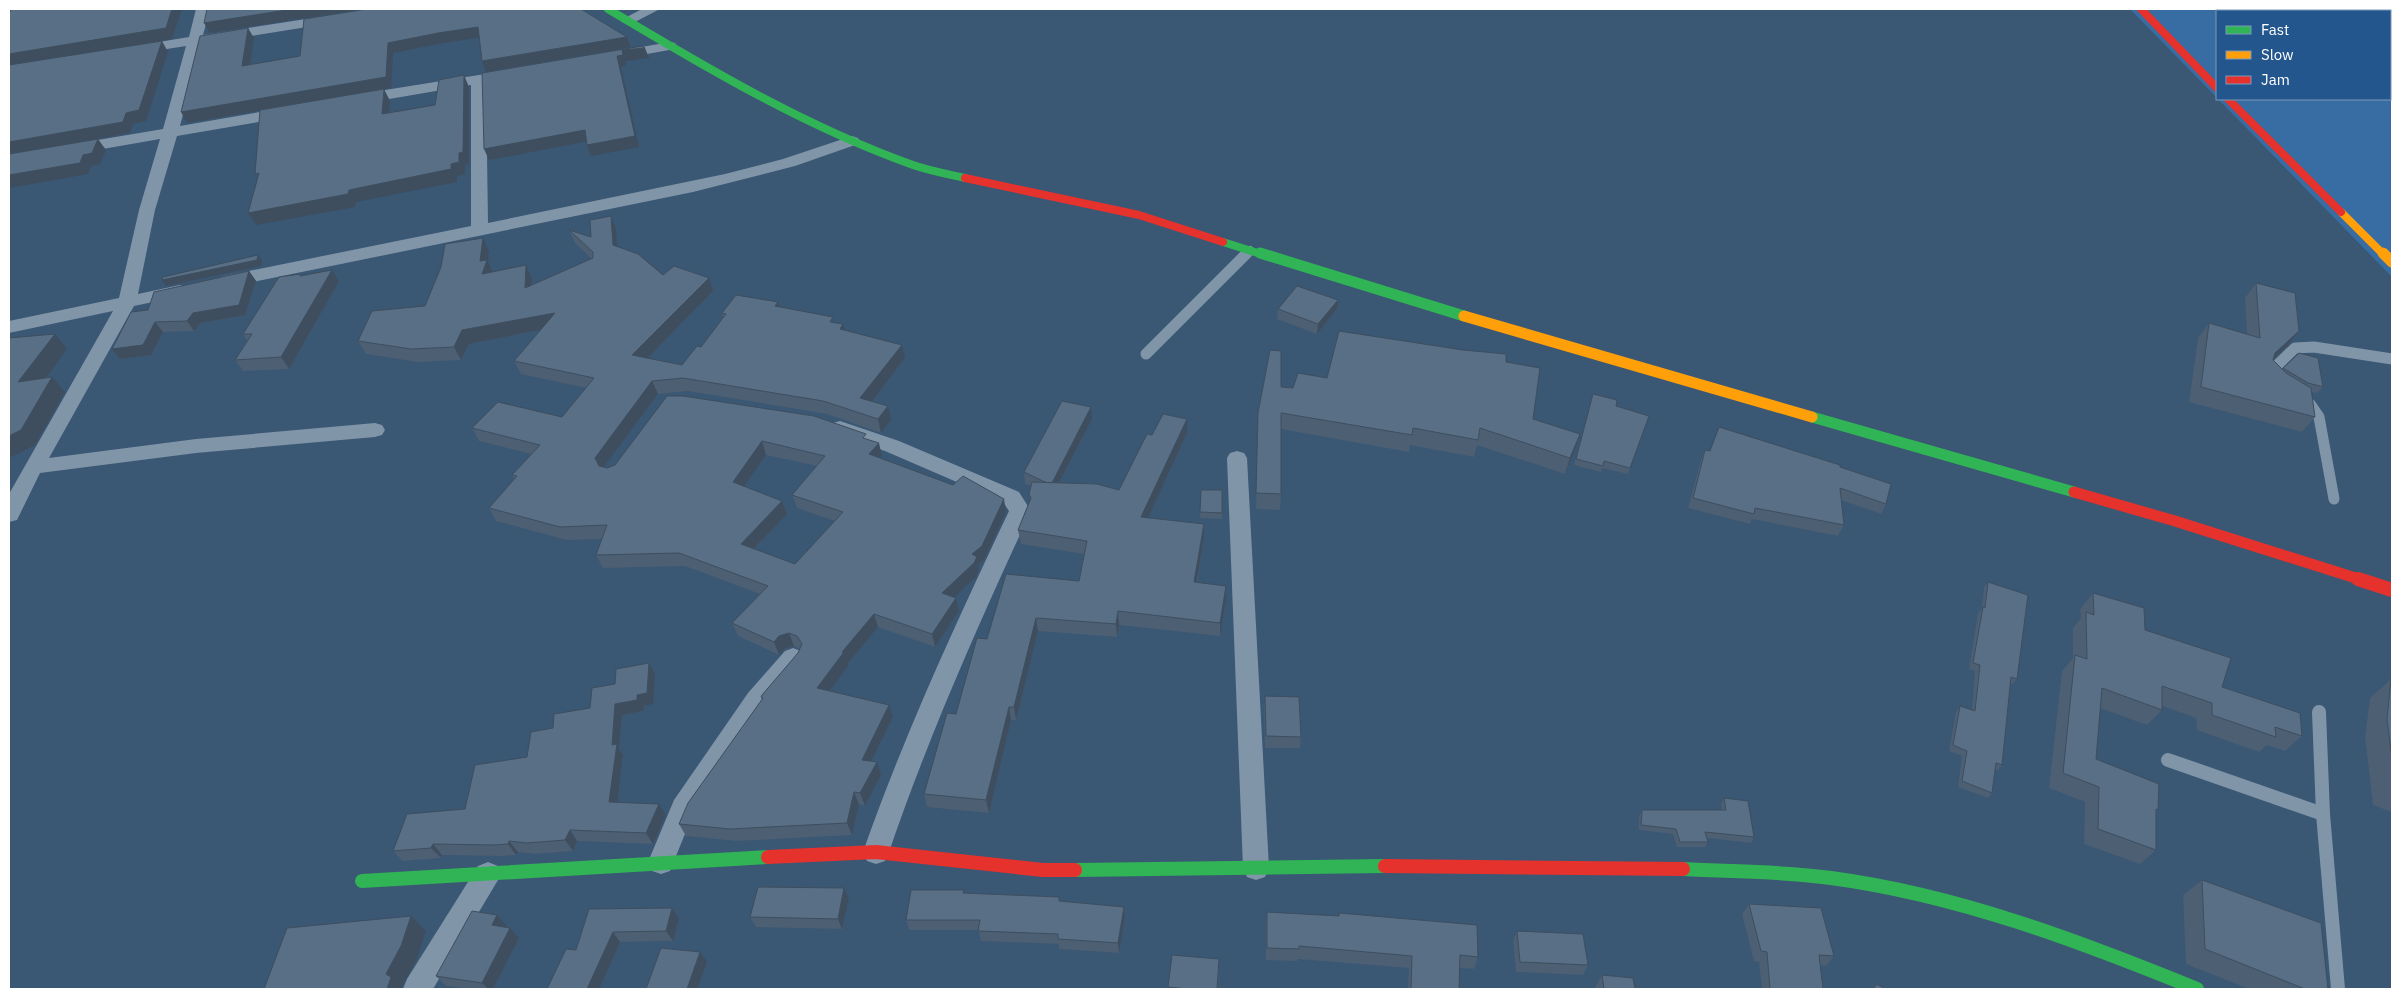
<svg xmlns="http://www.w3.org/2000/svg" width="2401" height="998" font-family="'IBM Plex Sans',sans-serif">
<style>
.green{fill:#376da3}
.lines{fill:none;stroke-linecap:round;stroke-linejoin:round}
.lane-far2{stroke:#8195a8;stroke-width:8}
.lane-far1{stroke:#8195a8;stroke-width:11}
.lane{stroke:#8195a8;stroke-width:14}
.street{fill:#8195a8;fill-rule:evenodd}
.fast-far2{stroke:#30b455;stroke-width:8}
.fast-far1{stroke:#30b455;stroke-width:11}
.fast{stroke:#30b455;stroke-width:14}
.slow-far1{stroke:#ff9f0a;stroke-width:8}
.slow{stroke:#ff9f0a;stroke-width:11}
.jam-far2{stroke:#e5322d;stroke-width:8}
.jam-far1{stroke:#e5322d;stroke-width:11}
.jam{stroke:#e5322d;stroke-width:14}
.wall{fill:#4c5f73;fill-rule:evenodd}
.shaded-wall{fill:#3e4e5e}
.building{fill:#586f86;stroke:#3e4e5e;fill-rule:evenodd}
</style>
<rect width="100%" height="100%" fill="#3a5774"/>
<g class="green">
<path d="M2130 9H2289L2291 11H2217V98Z"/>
<path d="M2390 96 2392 98V277L2218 99H2390Z"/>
</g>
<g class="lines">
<g class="lane-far2">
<path d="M2339 9 2342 11"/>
<path d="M1245 255 1250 250"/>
</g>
<g class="lane-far1">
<path d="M1146 354 1247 253"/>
<path d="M2268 374 2295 348 2314 347 2392 359"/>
<path d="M2303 399 2310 404 2319 417 2334 499"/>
</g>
<g class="lane">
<path d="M2319 712 2323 814 2338 989"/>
<path d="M2168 760 2323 814"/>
</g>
<g class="street">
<path d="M196 9H210L203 35 332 15 339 19 332 23 201 44 180 126 288 107 296 112 288 117 177 136 155 210 138 294 180 285 186 287 189 291 186 295 134 306 49 458 196 439 375 423 382 425 385 430 382 435 375 437 196 453 40 473 17 520 9 522V494L113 311 9 333V321L119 298 139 210 160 139 74 154 68 152 66 149 68 146 74 144 163 129 186 46 135 54 128 50 135 46 189 37Z"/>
<path d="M642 9H660L633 23H623L621 20Z"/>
<path d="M670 42 675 43 677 46 675 49 619 59 612 55 619 51Z"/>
<path d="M510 70 517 74 515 77 486 83 488 223 725 174 783 159 852 136 858 138 860 141 858 144 795 166 693 192 224 288 218 286 215 282 218 278 224 276 471 226V85L360 104 352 99 360 94Z"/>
<path d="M840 421 899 441 1019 492 1031 511C979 623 929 735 889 852L885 861 876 864 867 861 863 852C904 735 956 623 1009 511L1003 502 885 451 833 433 830 428 833 423Z"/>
<path d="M1237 451 1244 453 1247 458 1269 868 1265 877 1256 880 1247 877 1243 868 1227 458 1230 453Z"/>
<path d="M793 648 801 651 805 658 801 665 766 707 693 814 670 871 661 874 652 871 648 862 674 800 748 693 785 651Z"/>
<path d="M488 862 498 866 501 875 433 989H403L407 979 478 866Z"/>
</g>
<g class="fast-far2">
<path d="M608 9C705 67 806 127 913 165 930 171 948 174 965 178"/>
<path d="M1223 242 1264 255"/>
</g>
<g class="fast-far1">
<path d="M1260 253 1464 316"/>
<path d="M1812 417 2074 492"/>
</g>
<g class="fast">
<path d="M1683 869C1732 872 1782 871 1831 878 1958 895 2079 941 2197 989"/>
<path d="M1075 870 1385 866"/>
<path d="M362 881 768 857"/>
</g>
<path class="slow-far1" d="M2341 212 2384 255"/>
<g class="slow">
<path d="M2383 253 2392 262"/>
<path d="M1464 316 1812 417"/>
</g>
<g class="jam-far2">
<path d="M2141 9 2217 88"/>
<path d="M2228 99 2341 212"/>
<path d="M965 178 1139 215 1223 242"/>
</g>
<path class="jam-far1" d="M2074 492 2175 521 2362 580"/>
<g class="jam">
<path d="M2358 579 2392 590"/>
<path d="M768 857 876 852 1043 870H1075"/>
<path d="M1385 866 1683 869"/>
</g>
</g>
<g class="wall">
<path d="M616 229 617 246 663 275 713 291 648 358 682 365 701 347 723 317 722 313 780 307 834 322 845 330 905 358 872 402 891 420 881 433 827 414 688 391 658 394 604 467 607 468 615 465 667 396 868 440 882 456 880 458 1006 512 984 560 978 565 979 570 976 577 954 597 956 598 959 611 935 647 878 627 848 663 849 665 829 691 893 717 871 762 881 775 865 806 859 804 852 835 736 841 686 836 679 824 762 700 761 697 798 653 800 649 794 646 784 649 779 655 738 636 732 623 760 594 685 566 603 568 596 555 602 539 567 540 496 521 489 508 514 479 512 475 531 454 479 441 472 428 562 417 586 388 521 374 514 361 541 330 469 344 461 360 418 362 366 354 358 341 425 306 489 252 488 261 493 272 526 265 532 279V285L592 259 575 243 569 230 591 237ZM766 455 817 466 792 495 797 508 835 521 795 564 754 549 787 514 782 501 744 486Z"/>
<path d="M332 270 339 281 289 369 243 371 235 360 247 341 243 334 300 274 302 276Z"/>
<path d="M249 271 256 281 245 315 200 323 194 331 163 332 151 355 120 359 112 349 148 310Z"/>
<path d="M2256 283 2287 346 2273 360 2282 369 2299 353 2323 387 2317 393 2311 392 2315 417 2302 432 2189 402 2198 338 2209 323 2247 334 2245 298Z"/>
<path d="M1338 300 1337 309 1317 334 1277 319 1278 309Z"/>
<path d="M1506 362 1533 419 1580 434 1575 450 1565 474 1477 445 1474 457 1410 445 1409 452 1281 429V494L1280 510 1256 509 1258 413 1281 387 1293 388 1327 378Z"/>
<path d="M1593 394 1616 406 1649 416 1628 474 1602 468 1601 472 1574 465Z"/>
<path d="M1092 419 1059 483 1119 490 1152 435 1187 419V433L1148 518 1204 524V538L1197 583 1226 599 1220 636 1119 625 1117 637 1038 631 1016 720H1011L989 813 927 807 924 794 987 639 1079 581 1084 554 1021 544 1018 530 1030 500 1029 494 1031 486 1025 484 1024 472Z"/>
<path d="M1705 450 1710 451 1840 467 1886 504 1881 514 1841 500 1844 525 1838 536 1752 519 1750 524 1688 508 1701 460Z"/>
<path d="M1201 490H1222V519L1200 518Z"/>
<path d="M1988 582 2017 679 2012 684H2011L2002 765 1998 770H1995L1992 793 1988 798 1958 787 1962 756 1949 751 1956 712 1960 706 1972 710 1975 671 1969 669 1978 613 1982 609 1984 587Z"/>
<path d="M2093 593 2145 630 2222 687 2302 736 2285 751 2267 745 2259 752 2197 730 2196 718 2162 706V710L2147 725 2100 708 2096 759 2158 810 2156 812V850L2140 864 2084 844 2085 802 2049 788 2062 671 2073 658V628L2081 618 2080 609Z"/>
<path d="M649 663 655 674 653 704 644 706 643 711 622 715 619 749 623 755 617 802 666 815 653 844 577 841 573 851 535 854 518 852 516 855 503 856 442 855 441 858 403 861 393 851 465 809 527 757 553 728 590 708 615 684Z"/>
<path d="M2391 679H2392V821L2391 812 2373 805 2365 737 2370 698Z"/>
<path d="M1265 696 1301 737 1300 748H1265L1264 708Z"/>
<path d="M1724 798 1754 837 1751 843 1707 838 1708 842 1705 847H1677L1673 834 1639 830V816L1642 810H1722L1721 804Z"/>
<path d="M2202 880 2328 989H2249L2186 964 2183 895Z"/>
<path d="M844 888 849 898 842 929 756 927 750 917Z"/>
<path d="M964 890 965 894 1059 897 1060 902 1124 907 1125 917 1119 953 1059 949V944L981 941 978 930H909L906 920Z"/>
<path d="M1749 904 1834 956 1826 966 1820 965 1823 989H1762L1759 962 1754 961 1742 914Z"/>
<path d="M672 908 679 918 673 941 620 942 576 950 589 909Z"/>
<path d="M1267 912 1478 957 1474 969 1460 968 1459 989H1408L1409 968 1298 959 1297 961 1266 960V925Z"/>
<path d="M497 915 506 925 505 927 510 928 519 938 493 989H471L446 986 436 976Z"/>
<path d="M1517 931 1588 965 1583 975 1516 972 1513 941Z"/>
<path d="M1219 969 1218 989H1168V987Z"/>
<path d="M1602 975 1635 989H1596L1595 987Z"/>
</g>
<g class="shaded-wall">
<path d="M172 9H182L172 39 9 66V54Z"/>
<path d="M293 9H362L210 33 204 23Z"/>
<path d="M478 27 482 37 443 43 393 53 391 88 187 123 181 112 388 43 438 33Z"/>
<path d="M248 28 254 38 248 77 242 66Z"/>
<path d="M627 37 630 47 486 72 482 61Z"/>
<path d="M162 41 168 52 146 121 133 124 130 133 9 155V142L126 113Z"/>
<path d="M645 48 649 58 626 61V66L621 67 639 147 591 156 587 145 617 56 622 50Z"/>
<path d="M464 75 469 87V164L465 165V174L457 176V182L356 202 355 207 256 225 248 213 349 190 451 164Z"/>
<path d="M384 89 390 101 388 126 382 114Z"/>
<path d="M585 130 589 141 489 160 484 149Z"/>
<path d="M98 139 106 150 100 164 91 166 88 174 9 188V175L83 155Z"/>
<path d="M611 216 616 229 618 258 613 245Z"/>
<path d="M483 238 489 252 488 261 493 273 482 274 480 261Z"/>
<path d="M258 255 262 261 261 266 166 286 162 280Z"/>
<path d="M526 265 532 279 531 302 525 288Z"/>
<path d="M332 270 339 281 289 369 281 357Z"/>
<path d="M249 271 256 281 245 315 200 323 194 331 187 321 193 313Z"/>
<path d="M709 278 713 291 638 368 632 355Z"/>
<path d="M1338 300 1337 309 1317 334 1318 324Z"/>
<path d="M778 302 782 315 775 306Z"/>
<path d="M555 313 561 326 469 344 461 360 454 347 462 330Z"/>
<path d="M155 322 163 332 151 355 120 359 112 349Z"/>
<path d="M843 324 847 337 840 329Z"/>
<path d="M2299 331 2287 346 2263 369 2275 353Z"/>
<path d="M55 334 67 349 32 397 18 382Z"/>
<path d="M902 345 905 358 864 412 860 398Z"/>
<path d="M52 377 65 392 35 445 9 458V436Z"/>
<path d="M652 381 658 394 601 471 595 458Z"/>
<path d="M888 406 891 420 881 433 878 419Z"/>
<path d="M1091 407 1092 419 1052 496 1051 484Z"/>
<path d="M1187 419V433L1142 531 1141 517Z"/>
<path d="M1580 434 1575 450 1565 474 1570 458Z"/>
<path d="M762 441 766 455 738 495 733 482Z"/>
<path d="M879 443 882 456 873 468 869 454Z"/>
<path d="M1004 499 1006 512 984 560 978 565 979 570 976 577 945 606 942 593 972 554Z"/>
<path d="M782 501 787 514 746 557 741 544Z"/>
<path d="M1204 524V538L1194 596V582Z"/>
<path d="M1226 586V599L1220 636V623Z"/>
<path d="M956 598 959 611 935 647 932 634Z"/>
<path d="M1118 611 1119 625 1117 637 1116 624Z"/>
<path d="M874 614 878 627 848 663 849 665 822 701 817 688 842 652Z"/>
<path d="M1036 618 1038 631 1016 720 1014 707Z"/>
<path d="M789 633 794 646 784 649 779 655 774 642 779 636Z"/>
<path d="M649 663 655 674 653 704 644 706 643 711 622 715 619 749 623 755 616 813 609 802 615 704 637 695Z"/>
<path d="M889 705 893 717 866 772 862 760Z"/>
<path d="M1009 707 1011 720 989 813 986 800Z"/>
<path d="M877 762 881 775 865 806 860 793Z"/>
<path d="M854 792 859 804 852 835 847 823Z"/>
<path d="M659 804 666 815 653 844 646 833Z"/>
<path d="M570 830 577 841 573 851 565 840Z"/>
<path d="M509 841 518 852 516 855 508 844Z"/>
<path d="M433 844 442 855 441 858 431 848Z"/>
<path d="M844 888 849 898 842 929 838 919Z"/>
<path d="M1124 907 1125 917 1119 953 1118 943Z"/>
<path d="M672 908 679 918 673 941 666 931Z"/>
<path d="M497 915 506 925 501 935 492 925Z"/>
<path d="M411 916 426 931 416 961 402 987 405 989H387L386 974Z"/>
<path d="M510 928 519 938 493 989H488L482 983Z"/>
<path d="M613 932 620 942 599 989H587Z"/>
<path d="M700 952 707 962 697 989H687Z"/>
</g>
<g class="building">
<path d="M11 9H172L166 28 9 54V13Z"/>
<path d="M207 9H293L204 23Z"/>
<path d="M367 9H581L627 37 482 61 478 27 438 33 388 43 386 77 181 112 200 36 248 28 242 66 300 56 304 19Z"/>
<path d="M162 41 139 110 126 113 123 122 9 142V65Z"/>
<path d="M642 46 645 48 622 50 623 55 617 56 635 136 587 145 585 130 484 149 482 73Z"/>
<path d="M464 75 463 152 459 153V162L451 164V169L349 190 348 194 248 213 259 173 255 174 260 110 384 89 382 114 435 105 439 80Z"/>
<path d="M98 139 92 153 83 155 80 163 9 175V154Z"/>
<path d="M611 216 613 245 638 254 663 275 674 266 709 278 632 355 682 365 697 346 701 347 726 314 722 313 736 295 778 302 775 306 833 317 830 322 843 324 840 329 902 345 860 398 888 406 878 419 823 401 683 378 652 381 595 458 599 466 607 468 615 465 667 396H683L814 416 866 434 863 438 879 443 869 454 953 485 963 476 1004 499 982 546 972 554 977 557 974 563 942 593 956 598 932 634 874 614 842 652H844L817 688 889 705 862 760 877 762 860 793 854 792 847 823 730 829 679 824 688 803 763 698 761 697 762 695 798 653 802 644 797 636 789 633 779 636 774 642 732 623 768 586 679 553 596 555 607 525 560 527 489 508 517 476 512 475 540 445 472 428 498 402 562 417 594 378 514 361 555 313 462 330 454 347 411 349 358 341 372 311 425 306 441 267 445 244 483 238 480 261 487 260 482 274 526 265 525 288 593 258V252L569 230 591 237 590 220ZM762 441 825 456 792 495 843 512 795 564 741 544 782 501 733 482Z"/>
<path d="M258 255 257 260 162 280 163 277Z"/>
<path d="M332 270 281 357 235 360 252 334H243L279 277 300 274V276Z"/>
<path d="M249 271 239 305 193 313 187 321 155 322 143 345 112 349 131 312 148 310 154 292Z"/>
<path d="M2256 283 2295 293 2299 331 2275 353 2273 360 2286 373 2311 388 2315 417 2201 387 2209 323 2260 338Z"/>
<path d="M1297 286 1338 300 1318 324 1278 309Z"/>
<path d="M1339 331 1463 350 1506 354V362L1540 368 1533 419 1580 434 1570 458 1480 428 1478 440 1413 428 1412 435 1281 413V494L1256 493 1258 413 1270 350 1281 351V387L1293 388 1298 373 1327 378Z"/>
<path d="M55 334 18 382 52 377 21 430 9 436V338Z"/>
<path d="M2299 353 2318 358 2323 387 2308 383 2283 368Z"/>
<path d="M1593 394 1617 400 1616 406 1649 416 1630 468 1604 461 1603 466 1576 459Z"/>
<path d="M1062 401 1091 407 1052 483H1047L1024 472Z"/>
<path d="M1163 414 1187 419 1141 517 1204 524 1194 582 1226 586 1220 623 1118 611 1116 624 1036 618 1014 707H1009L986 800 924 794 947 713 956 714 977 638 987 639 1006 574 1079 581 1087 541 1018 530 1031 498 1029 494 1032 482 1097 484 1119 490 1147 434 1152 435Z"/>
<path d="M1719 427 1840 465V467L1891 484 1886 504 1840 488 1844 525 1755 508 1754 514 1693 498 1705 450 1710 451Z"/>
<path d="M1201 490H1222V513L1200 512Z"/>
<path d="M1988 582 2028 595 2017 679 2011 677 2002 765 1996 763 1992 793 1962 781 1967 751 1953 745 1960 706 1975 711 1980 665 1973 663 1983 607 1985 608Z"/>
<path d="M2093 593 2144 608 2145 630 2231 658 2222 687 2300 713 2302 736 2275 727 2276 737 2212 715V703L2162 686V710L2102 688 2096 759 2159 784 2158 810 2156 809V850L2098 829 2099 787 2063 773 2075 655 2087 659 2086 612 2094 615Z"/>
<path d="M649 663 647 693 637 695V700L615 704 612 745 617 744 609 802 659 804 646 833 570 830 565 840 527 843 509 841 508 844 495 845 433 844 431 848 393 851 407 814 465 809 475 765 527 757 531 732 553 728 554 714 590 708 592 688 615 684 616 669Z"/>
<path d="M2391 679H2392V759L2387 719Z"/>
<path d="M1265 696 1299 697 1301 737 1266 736Z"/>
<path d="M1724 798 1748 801 1754 837 1705 832 1708 842H1680L1676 829 1641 825 1642 810H1726Z"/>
<path d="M2202 880 2321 923 2328 989H2305L2205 949Z"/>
<path d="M758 887 844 888 838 919 750 917Z"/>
<path d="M911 890H964L963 893 1059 897V901L1124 907 1118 943 1058 939V934L978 931 980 920H906Z"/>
<path d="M1749 904 1821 908 1834 956 1819 955 1823 989H1770L1767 952 1761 951Z"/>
<path d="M672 908 666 931 613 932 587 989H547L566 949 576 950 589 909Z"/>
<path d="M472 911 497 915 492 925 510 928 482 983 436 976Z"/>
<path d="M1267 912 1339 916V913L1477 925 1478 957 1460 955 1459 989H1411L1412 956 1299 946V949L1267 948Z"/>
<path d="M411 916 401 946 386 974 391 977 387 989H264L287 928Z"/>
<path d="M1517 931 1583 934 1588 965 1520 962Z"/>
<path d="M661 948 700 952 687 989H646Z"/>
<path d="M1172 955 1219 959 1217 989H1188L1168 987Z"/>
<path d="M1602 975 1633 978 1635 989H1604Z"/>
<path d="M1876 984 1886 989H1874Z"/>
</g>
<rect width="2401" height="998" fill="none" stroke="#ffffff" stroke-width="20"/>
<rect x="2216" y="10" width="175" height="90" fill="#22568c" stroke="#7a9aba"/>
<rect x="2226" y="26" width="25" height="8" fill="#30b455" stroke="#7a9aba"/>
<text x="2261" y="35" font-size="15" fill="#ffffff">Fast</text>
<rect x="2226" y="51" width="25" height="8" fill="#ff9f0a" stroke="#7a9aba"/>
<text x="2261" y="60" font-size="15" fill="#ffffff">Slow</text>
<rect x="2226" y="76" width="25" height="8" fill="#e5322d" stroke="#7a9aba"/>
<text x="2261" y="85" font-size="15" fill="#ffffff">Jam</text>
</svg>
